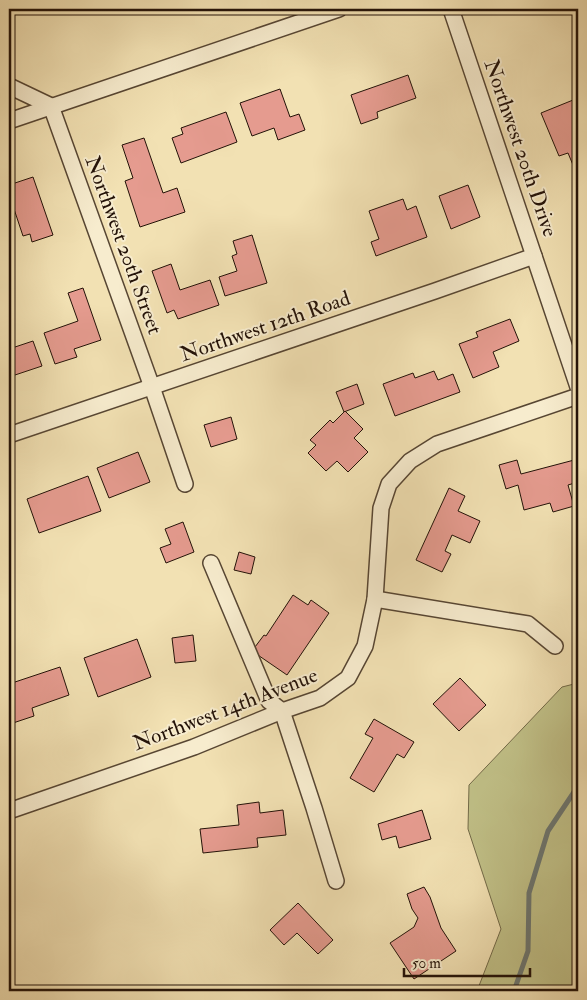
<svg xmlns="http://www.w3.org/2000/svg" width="587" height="1000" font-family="'IM FELL Double Pica',serif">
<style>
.green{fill:#c1c188;stroke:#726a48}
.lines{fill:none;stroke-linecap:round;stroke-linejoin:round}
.stream{stroke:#6d7771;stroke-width:5}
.building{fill:#e59b8f;stroke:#231208}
.street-casing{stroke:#574633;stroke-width:18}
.street{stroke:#f7ecce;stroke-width:15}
.labels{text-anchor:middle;stroke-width:4;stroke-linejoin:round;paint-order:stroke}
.street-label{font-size:21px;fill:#231208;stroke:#f7ecce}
</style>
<rect width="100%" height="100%" fill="#f2e1b3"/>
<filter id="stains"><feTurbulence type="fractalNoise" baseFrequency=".004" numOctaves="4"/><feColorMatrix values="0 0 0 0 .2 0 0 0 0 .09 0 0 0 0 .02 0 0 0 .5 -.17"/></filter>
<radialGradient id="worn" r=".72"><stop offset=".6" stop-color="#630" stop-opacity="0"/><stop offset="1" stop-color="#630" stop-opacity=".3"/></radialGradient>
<path class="green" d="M578 683V991H477L501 929 468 829 469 785 562 687Z"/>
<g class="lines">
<path class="stream" d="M514 991 528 951 529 893 548 831 578 786"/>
</g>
<g class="building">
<path d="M408 75 416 98 377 112 378 118 361 124 351 95Z"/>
<path d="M280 89 290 117 299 114 305 130 278 140 274 128 252 136 240 103Z"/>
<path d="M578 98V177L568 153 559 156 541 113Z"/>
<path d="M226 112 237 142 181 163 172 138 183 134 181 128Z"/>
<path d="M144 138 163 193 177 188 185 212 140 227 125 181 133 178 122 145Z"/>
<path d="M33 177 53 235 32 242 30 234 23 236 9 194V185Z"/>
<path d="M468 185 480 217 451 229 439 196Z"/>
<path d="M403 199 407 210 416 206 427 237 376 256 371 242 379 239 369 211Z"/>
<path d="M252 235 267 283 225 296 219 277 237 271 232 256 237 254 233 241Z"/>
<path d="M171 264 180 290 210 280 219 305 178 319 174 310 167 313 152 271Z"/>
<path d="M83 288 101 340 74 349 77 357 55 364 44 333 78 321 68 293Z"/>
<path d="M510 319 519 341 493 352 499 367 473 378 459 344 478 337 476 332Z"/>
<path d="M33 341 42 366 9 377V349Z"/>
<path d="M434 371 438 380 453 374 460 392 395 416 383 384 413 373 415 378Z"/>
<path d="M357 384 364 404 344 412 336 392Z"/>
<path d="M345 411 363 429 354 438 368 452 348 472 337 461 326 471 308 453 316 445 310 440 330 420 333 423Z"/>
<path d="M231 417 237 439 211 447 204 425Z"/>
<path d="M138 452 150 482 109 498 97 468Z"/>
<path d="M578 459V482L568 485 574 506 553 512 550 503 524 510 518 485 506 489 499 465 517 460 521 474Z"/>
<path d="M88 476 101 511 39 533 27 499Z"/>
<path d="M449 488 465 496 458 511 480 521 470 543 452 535 445 551 451 554 442 572 416 560Z"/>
<path d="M183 522 194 552 166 563 160 548 171 544 165 529Z"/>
<path d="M239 552 255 557 251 574 234 570Z"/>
<path d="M293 595 308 605 311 600 329 613 287 675 252 651 264 635 266 636Z"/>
<path d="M193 635 196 661 175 663 172 638Z"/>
<path d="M137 639 151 677 98 697 84 658Z"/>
<path d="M60 667 69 695 32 708 34 716 13 723 9 710V684Z"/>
<path d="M460 678 486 705 459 731 433 704Z"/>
<path d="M374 719 414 742 404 758 397 754 374 792 350 778 373 738 365 734Z"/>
<path d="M259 802 260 813 283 810 286 835 257 838 258 847 203 853 200 829 239 825 237 805Z"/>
<path d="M422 810 431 839 399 848 396 836 382 840 378 824Z"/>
<path d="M424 887 430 897 441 928 456 951 414 979 390 943 414 927 418 918 412 909 407 894Z"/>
<path d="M298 903 333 940 318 954 297 933 284 945 270 930Z"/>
</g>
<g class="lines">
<g class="street-casing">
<g id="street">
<path d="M451 9 578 387"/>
<path d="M9 86 51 106 152 387 185 484"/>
<path d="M9 121 339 9"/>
<path d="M9 435 435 291 534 256"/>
<path d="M211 563 269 701 282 711 314 808 336 881"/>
<path d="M375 599 528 624 555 646"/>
<path d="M9 811 194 747 282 711 320 698 348 678 365 646 375 599 381 508 389 484 410 461 437 444 578 396"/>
</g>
</g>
<use href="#street" class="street"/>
</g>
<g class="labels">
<g class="street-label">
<text transform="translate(521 148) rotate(71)" y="7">Northwest 20th Drive</text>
<text transform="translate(124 245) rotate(70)" y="7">Northwest 20th Street</text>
<text transform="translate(265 326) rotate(-19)" y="7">Northwest 12th Road</text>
<text transform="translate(225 709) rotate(-21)" y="7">Northwest 14th Avenue</text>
</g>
</g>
<rect width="587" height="1000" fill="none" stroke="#f2e1b3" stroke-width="30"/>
<rect x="10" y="10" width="567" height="980" fill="none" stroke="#231208" stroke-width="2.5"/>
<rect x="15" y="15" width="557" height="970" fill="none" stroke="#231208"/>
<path d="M404 968v8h126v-8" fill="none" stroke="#231208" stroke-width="2.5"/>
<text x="412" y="968" font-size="15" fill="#231208" stroke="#f7ecce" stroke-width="4" paint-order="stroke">50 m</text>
<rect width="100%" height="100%" filter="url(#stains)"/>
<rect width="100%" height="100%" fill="url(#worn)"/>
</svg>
